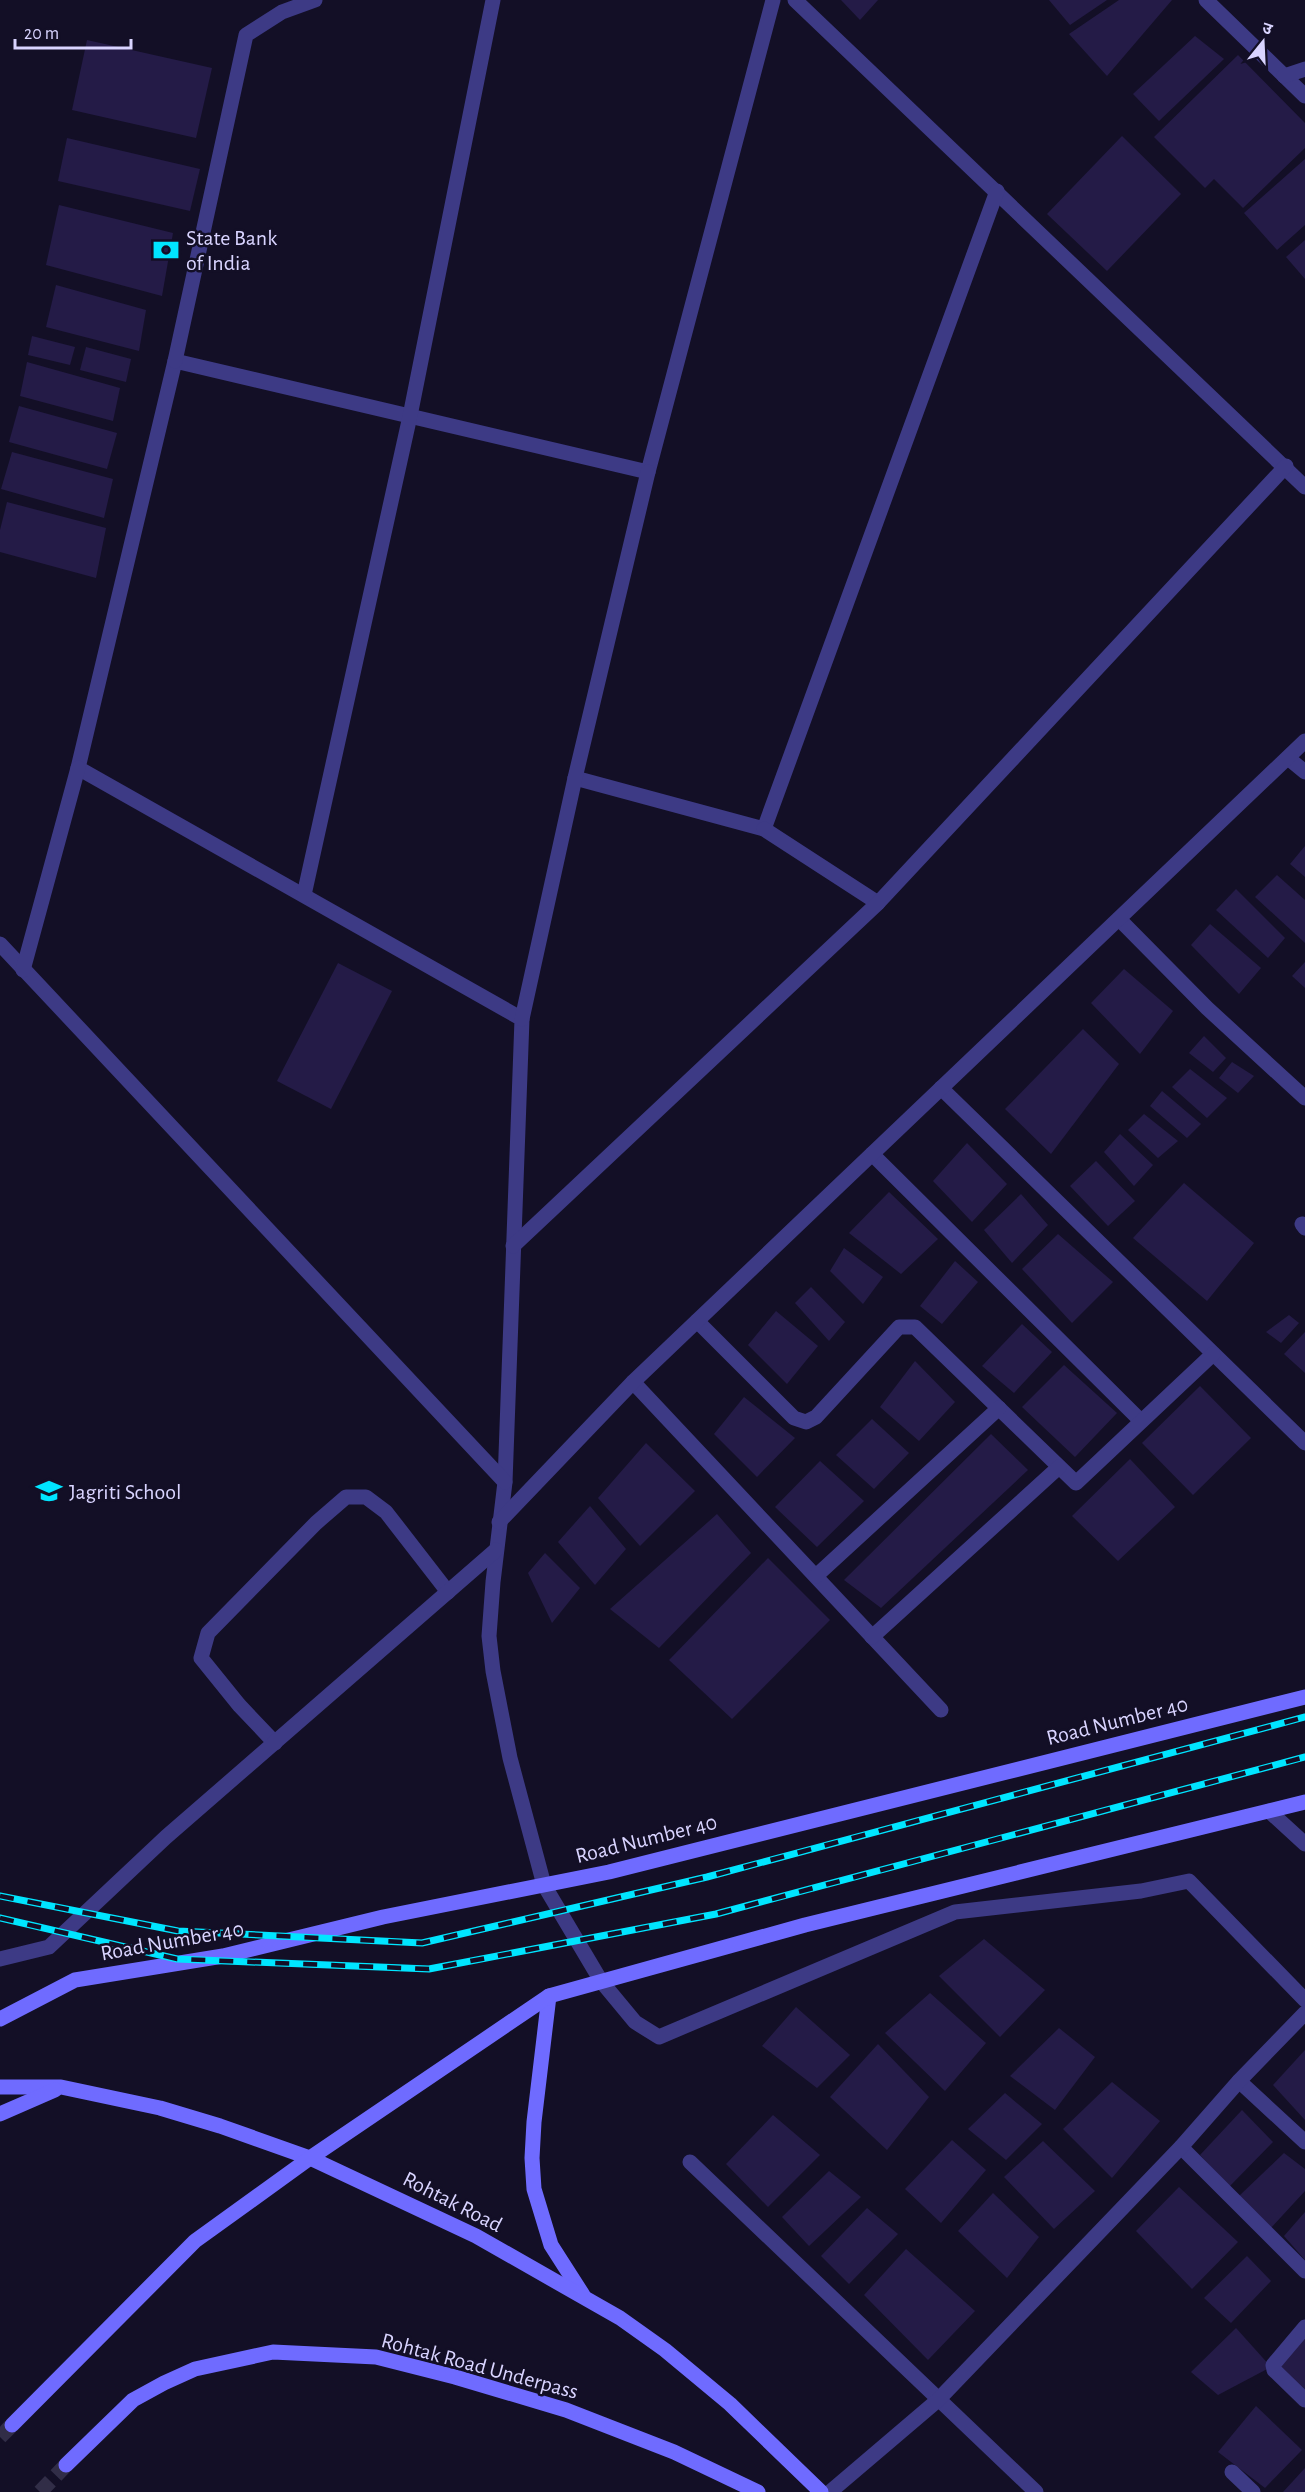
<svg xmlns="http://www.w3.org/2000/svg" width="1305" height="2492" font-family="'Alegreya Sans','Noto Sans Devanagari',sans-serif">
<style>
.building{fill:#241b47}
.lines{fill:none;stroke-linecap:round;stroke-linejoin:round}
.secondary-tunnel{stroke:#312d47;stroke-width:15;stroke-dasharray:15 8;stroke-linecap:butt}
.street{stroke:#3d3a85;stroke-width:15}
.secondary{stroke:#6f6bff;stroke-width:15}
.rail-casing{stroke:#00e5ff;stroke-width:7}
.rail{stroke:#130f26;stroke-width:4.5;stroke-dasharray:14;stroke-linecap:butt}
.labels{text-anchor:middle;stroke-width:5;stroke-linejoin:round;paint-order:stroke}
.poi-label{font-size:22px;fill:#d9d4ff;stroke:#130f26;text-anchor:start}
.street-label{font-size:22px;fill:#d9d4ff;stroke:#130f26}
</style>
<rect width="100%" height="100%" fill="#130f26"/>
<g class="building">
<path d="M841 0H878L860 20Z"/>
<path d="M1049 0H1107L1070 25Z"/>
<path d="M1119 0H1172L1107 76 1069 34Z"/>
<path d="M1195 36 1224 59 1159 121 1133 94Z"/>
<path d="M87 40 212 68 196 138 72 110Z"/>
<path d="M1238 55 1305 123V148L1243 208 1214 179 1205 188 1154 137Z"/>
<path d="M1122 136 1181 194 1107 271 1047 214Z"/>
<path d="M67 138 200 169 190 211 58 181Z"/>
<path d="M1305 159V225L1277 250 1244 213Z"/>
<path d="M59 205 173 233 162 296 46 265Z"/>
<path d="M1305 240V279L1286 257Z"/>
<path d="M56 285 146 310 139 351 46 327Z"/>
<path d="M32 336 75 347 70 365 28 355Z"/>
<path d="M86 347 131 359 126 382 80 370Z"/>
<path d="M27 362 120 388 113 421 20 396Z"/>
<path d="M19 406 117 433 107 469 9 442Z"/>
<path d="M12 452 113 479 104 518 1 489Z"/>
<path d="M7 502 106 528 96 578 0 552V530Z"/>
<path d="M1305 846V877L1290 864Z"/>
<path d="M1277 875 1305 900V943L1255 897Z"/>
<path d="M1236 889 1285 938 1268 958 1216 910Z"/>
<path d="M1210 924 1261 968 1239 994 1191 945Z"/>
<path d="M1305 962V988L1292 976Z"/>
<path d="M338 963 392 991 331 1109 277 1081Z"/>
<path d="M1124 969 1173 1011 1140 1054 1091 1003Z"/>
<path d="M1083 1029 1119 1064 1051 1154 1005 1109Z"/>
<path d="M1204 1036 1226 1058 1213 1072 1189 1053Z"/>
<path d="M1232 1062 1254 1076 1238 1093 1219 1078Z"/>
<path d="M1190 1069 1227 1098 1207 1118 1172 1087Z"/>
<path d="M1162 1091 1201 1124 1187 1138 1150 1106Z"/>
<path d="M1144 1114 1178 1141 1158 1158 1128 1130Z"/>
<path d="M1120 1134 1153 1165 1134 1186 1104 1152Z"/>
<path d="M967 1143 1007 1184 972 1222 933 1181Z"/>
<path d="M1096 1161 1135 1201 1108 1226 1070 1186Z"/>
<path d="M1184 1183 1254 1243 1207 1301 1133 1238Z"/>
<path d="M889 1192 938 1239 901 1274 849 1233Z"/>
<path d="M1021 1194 1048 1225 1012 1263 984 1230Z"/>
<path d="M1058 1234 1113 1282 1072 1323 1022 1269Z"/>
<path d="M844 1248 883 1277 863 1304 830 1271Z"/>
<path d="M955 1261 978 1282 942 1324 920 1306Z"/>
<path d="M811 1287 845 1322 829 1341 795 1303Z"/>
<path d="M776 1311 818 1346 787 1384 748 1345Z"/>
<path d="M1289 1315 1299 1323 1281 1343 1266 1332Z"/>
<path d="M1022 1324 1052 1352 1014 1393 982 1366Z"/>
<path d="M1305 1332V1373L1284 1354Z"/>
<path d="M915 1361 955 1402 919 1441 880 1407Z"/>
<path d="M1064 1365 1117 1413 1075 1457 1022 1407Z"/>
<path d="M1200 1386 1251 1438 1193 1495 1142 1443Z"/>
<path d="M744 1397 795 1438 757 1477 714 1434Z"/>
<path d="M872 1419 909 1453 874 1489 836 1455Z"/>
<path d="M991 1434 1028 1470 881 1608 844 1580Z"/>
<path d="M646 1443 695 1491 640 1546 598 1498Z"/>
<path d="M1130 1459 1175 1507 1118 1561 1072 1516Z"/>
<path d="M820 1461 864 1501 817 1547 775 1507Z"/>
<path d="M590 1506 626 1549 595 1585 558 1542Z"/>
<path d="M717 1514 751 1553 659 1648 610 1609Z"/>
<path d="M545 1553 580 1588 552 1623 528 1573Z"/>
<path d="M768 1558 830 1620 732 1719 669 1660Z"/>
<path d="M984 1939 1045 1990 1000 2037 939 1976Z"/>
<path d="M930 1993 986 2043 945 2091 885 2033Z"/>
<path d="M796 2007 850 2055 817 2088 762 2046Z"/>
<path d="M1059 2028 1095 2057 1055 2110 1010 2076Z"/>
<path d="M878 2044 929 2097 887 2150 830 2097Z"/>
<path d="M1305 2050V2120L1273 2085Z"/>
<path d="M1112 2082 1160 2121 1112 2178 1063 2129Z"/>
<path d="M1005 2093 1042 2124 1006 2160 968 2129Z"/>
<path d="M1242 2110 1273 2142 1229 2187 1200 2155Z"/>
<path d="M773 2115 820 2155 768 2207 726 2164Z"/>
<path d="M952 2140 986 2170 941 2223 905 2189Z"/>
<path d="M1043 2141 1095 2191 1054 2229 1004 2177Z"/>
<path d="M1284 2153 1305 2169V2191L1270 2229 1239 2196Z"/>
<path d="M829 2171 861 2197 809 2246 782 2217Z"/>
<path d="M1179 2187 1238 2242 1192 2289 1136 2231Z"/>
<path d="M993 2193 1039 2237 1007 2278 958 2231Z"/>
<path d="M867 2208 898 2234 849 2284 821 2256Z"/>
<path d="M1305 2212V2260L1284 2236Z"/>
<path d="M906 2249 975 2311 928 2360 864 2295Z"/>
<path d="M1247 2256 1271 2281 1231 2323 1204 2298Z"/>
<path d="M1236 2328 1271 2367 1218 2395 1191 2372Z"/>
<path d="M1305 2333V2393L1275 2365Z"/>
<path d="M1256 2406 1302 2450 1265 2488 1218 2452Z"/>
<path d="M1305 2468V2492H1283Z"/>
</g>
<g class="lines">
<g class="secondary-tunnel">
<path d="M0 2437 12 2425"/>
<path d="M40 2492 66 2465"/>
</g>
<g class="street">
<path d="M773 0 648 472 175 361 78 768 522 1019 505 1482 493 1582 489 1636 493 1671 510 1758 544 1885 601 1981 635 2022 659 2037 955 1912 1141 1891 1189 1881 1305 2000"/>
<path d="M795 0 1305 487"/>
<path d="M1206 0 1305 96"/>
<path d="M1284 76 1305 69"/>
<path d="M175 361 246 35 282 12 315 0"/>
<path d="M1288 758 1305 772"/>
<path d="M575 778 764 829 997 191"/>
<path d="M764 829 878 903"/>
<path d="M304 895 410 416 493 0"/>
<path d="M1119 919 1207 1008 1305 1098"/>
<path d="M0 944 505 1482"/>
<path d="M23 970 78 768"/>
<path d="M522 1019 575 778 648 472"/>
<path d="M941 1088 1305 1443"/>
<path d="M872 1154 1141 1421"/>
<path d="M1302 1224 1305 1228"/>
<path d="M513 1246 878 903 1286 466"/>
<path d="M697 1321 794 1418 806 1422 816 1417 899 1327H915L1076 1483 1213 1354"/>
<path d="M633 1382 941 1710"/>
<path d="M499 1522 633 1382 1305 741"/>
<path d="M816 1576 999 1408"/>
<path d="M872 1637 1059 1467"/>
<path d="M275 1743 239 1705 201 1658 208 1633 316 1523 346 1497H366L386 1512 448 1592"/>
<path d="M1269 1811 1305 1844"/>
<path d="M0 1959 49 1947 166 1837 496 1550"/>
<path d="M1239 2081 1305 2142"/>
<path d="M1181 2147 1305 2271"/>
<path d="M690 2162 1036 2492"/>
<path d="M1305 2327 1273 2365 1274 2370 1305 2400"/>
<path d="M1232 2472 1253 2492"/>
<path d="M830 2492 938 2400 1181 2147 1239 2081 1305 2013"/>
</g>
<g class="secondary">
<path d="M549 1996 534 2122 532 2158 534 2189 551 2245 583 2295"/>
<path d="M0 2019 75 1980 223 1956 383 1917 609 1872 1305 1697"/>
<path d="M0 2087H61L160 2108 220 2126 310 2158 476 2236 620 2318 665 2350 730 2404 821 2492"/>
<path d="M0 2114 55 2090"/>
<path d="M12 2425 195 2241 310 2158 549 1996 805 1925 1305 1802"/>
<path d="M66 2465 133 2400 164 2383 195 2369 273 2352 376 2357 455 2377 566 2410 674 2452 758 2492"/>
</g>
<g class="rail-casing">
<g id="rail">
<path d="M0 1896 178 1931 422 1943 707 1877 1305 1717"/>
<path d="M0 1918 177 1959 429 1969 716 1914 1305 1757"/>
</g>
</g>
<use href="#rail" class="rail"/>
</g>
<defs>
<g id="bank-bare" transform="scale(2.07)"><path d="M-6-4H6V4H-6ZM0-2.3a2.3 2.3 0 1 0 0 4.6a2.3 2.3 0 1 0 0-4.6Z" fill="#00e5ff" stroke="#130f26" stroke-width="2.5" paint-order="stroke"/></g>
<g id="school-bare" transform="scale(2.07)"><path d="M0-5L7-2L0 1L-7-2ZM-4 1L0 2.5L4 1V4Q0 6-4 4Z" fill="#00e5ff" stroke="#130f26" stroke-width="2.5" paint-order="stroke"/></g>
</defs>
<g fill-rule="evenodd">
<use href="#bank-bare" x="166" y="250"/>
<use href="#school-bare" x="49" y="1491"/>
</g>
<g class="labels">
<g class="poi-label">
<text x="186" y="245">State Bank<tspan x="186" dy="25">of India</tspan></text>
<text x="69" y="1499">Jagriti School</text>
</g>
<g class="street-label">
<text transform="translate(1117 1720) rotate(-14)" y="8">Road Number 40</text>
<text transform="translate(646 1838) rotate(-14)" y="8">Road Number 40</text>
<text transform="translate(172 1940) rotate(-10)" y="8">Road Number 40</text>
<text transform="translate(453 2201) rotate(27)" y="8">Rohtak Road</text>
<text transform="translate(480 2365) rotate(15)" y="8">Rohtak Road Underpass</text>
</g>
</g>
<g transform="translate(1263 42) rotate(18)" stroke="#130f26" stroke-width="4.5" paint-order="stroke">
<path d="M0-4.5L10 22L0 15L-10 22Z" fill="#d9d4ff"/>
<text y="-9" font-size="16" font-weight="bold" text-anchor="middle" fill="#d9d4ff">उ</text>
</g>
<path d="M15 39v9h116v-9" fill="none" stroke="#d9d4ff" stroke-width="3"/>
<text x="24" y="39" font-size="18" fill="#d9d4ff" stroke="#130f26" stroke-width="4.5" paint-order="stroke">20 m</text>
</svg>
